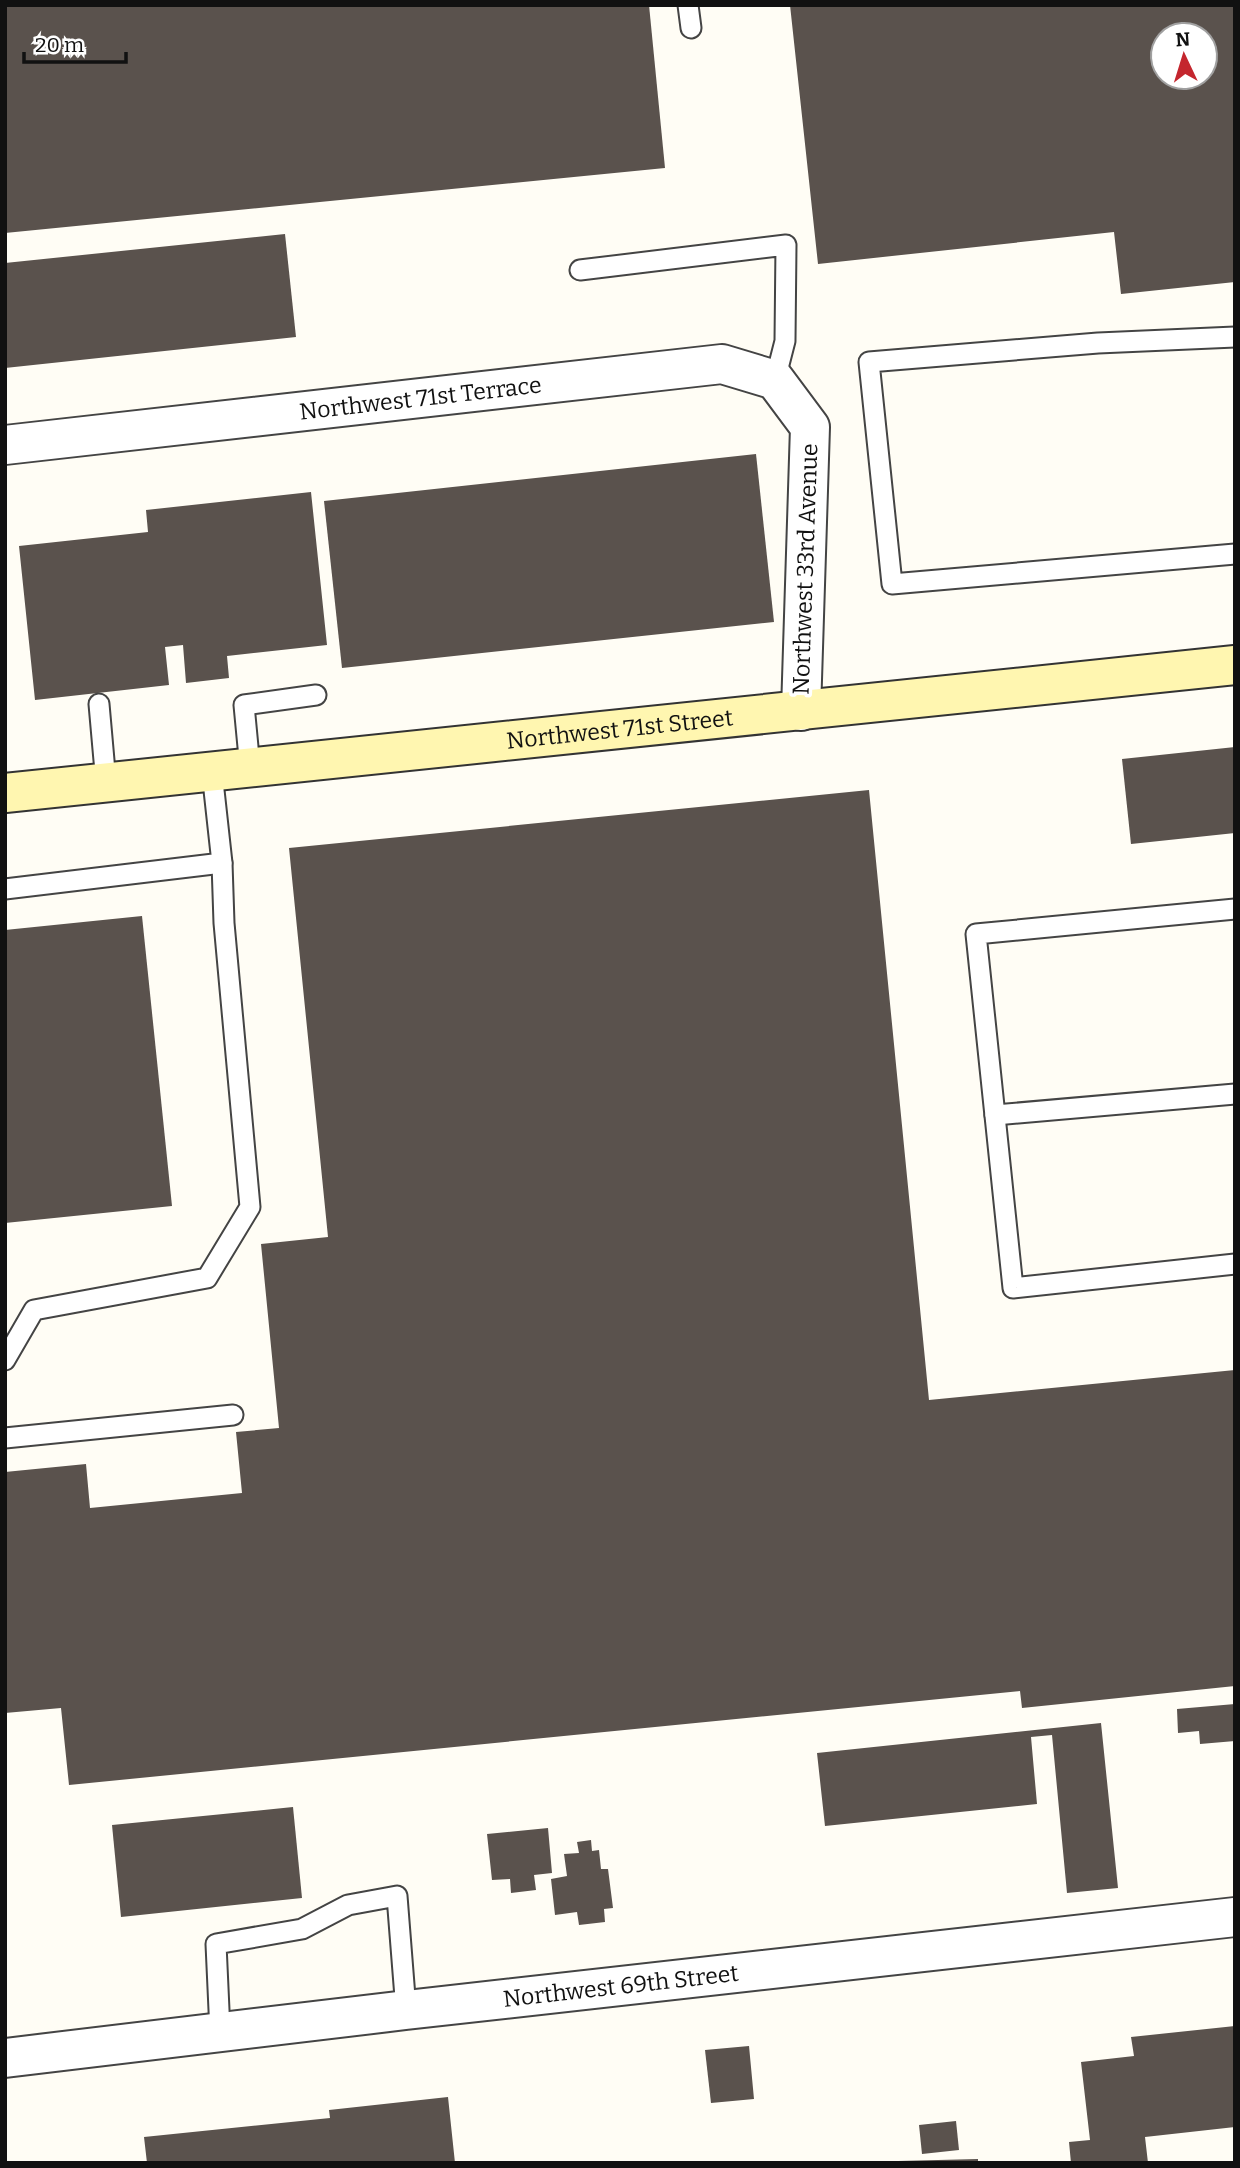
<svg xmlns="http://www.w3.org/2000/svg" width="1240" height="2168" font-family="Bitter,serif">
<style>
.building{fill:#5a524d;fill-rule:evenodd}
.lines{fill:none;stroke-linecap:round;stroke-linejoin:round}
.lane-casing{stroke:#444;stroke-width:23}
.street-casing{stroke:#444;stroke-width:42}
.secondary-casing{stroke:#333;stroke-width:42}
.lane{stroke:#fff;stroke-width:19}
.street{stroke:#fff;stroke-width:38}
.secondary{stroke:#fff6b0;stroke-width:38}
.labels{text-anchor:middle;stroke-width:7;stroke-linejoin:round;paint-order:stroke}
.street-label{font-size:23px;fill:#111;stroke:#fff}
</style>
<rect width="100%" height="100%" fill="#fffdf5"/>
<g class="building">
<path d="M5 5H649L665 168 5 233Z"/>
<path d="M790 5H1235V282L1121 294 1114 232 818 264ZM1163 35H1205V77H1163Z"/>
<path d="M285 234 296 337 5 368V263Z"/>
<path d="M756 454 774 622 342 668 324 501Z"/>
<path d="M311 492 327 645 227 656 229 678 186 683 183 645 165 647 169 685 35 700 19 546 148 532 146 510Z"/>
<path d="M1235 747V833L1131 844 1122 759Z"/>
<path d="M869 790 929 1400 1235 1370V1686L1022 1708 1020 1691 69 1785 61 1708 5 1713V1472L86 1464 90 1508 242 1493 236 1432 279 1428 261 1244 328 1237 289 848Z"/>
<path d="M142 916 172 1206 5 1223V930Z"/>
<path d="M1235 1704V1741L1200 1744 1199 1731 1178 1733 1177 1709Z"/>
<path d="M1101 1723 1118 1888 1067 1893 1052 1735 1031 1737 1037 1804 825 1826 817 1753Z"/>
<path d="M293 1807 302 1898 121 1917 112 1825Z"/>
<path d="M548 1828 552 1873 534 1875 536 1890 511 1893 510 1879 492 1880 487 1834Z"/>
<path d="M591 1840 592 1851 599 1850 601 1869H608L613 1908 604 1909 605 1922 579 1925 577 1912 555 1915 551 1879 567 1876 564 1854 579 1853 577 1842Z"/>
<path d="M1235 2026V2127L1145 2137 1148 2163H1071L1069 2142 1090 2140 1081 2062 1134 2056 1131 2037Z"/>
<path d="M749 2046 754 2099 711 2103 705 2050Z"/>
<path d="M448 2097 455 2163H147L144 2137 330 2118 329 2110Z"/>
<path d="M956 2121 959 2150 922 2154 919 2125Z"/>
<path d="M978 2159V2163H898V2161Z"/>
</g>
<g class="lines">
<g class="lane-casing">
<g id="lane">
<path d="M688 5 691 28"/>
<path d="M580 270 786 245 785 341 775 380"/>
<path d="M1235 337 1098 343 869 362 892 584 1235 554"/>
<path d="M99 704 106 783"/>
<path d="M250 768 244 705 316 695"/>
<path d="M5 889 222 863 212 772"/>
<path d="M1235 909 976 934 1013 1288 1235 1264"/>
<path d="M995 1115 1235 1094"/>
<path d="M5 1360 34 1310 207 1278 250 1207 224 923 222 863"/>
<path d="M5 1438 233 1415"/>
<path d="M220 2032 216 1944 302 1929 348 1905 397 1896 406 2010"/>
</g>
</g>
<g class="street-casing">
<g id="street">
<path id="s1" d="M5 445 722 364 775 380 810 427 801 711"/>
<path id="s2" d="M5 2058 406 2010 1235 1917"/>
</g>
</g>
<g class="secondary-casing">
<g id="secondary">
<path id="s3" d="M5 793 1235 665"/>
</g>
</g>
<use href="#lane" class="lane"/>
<use href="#street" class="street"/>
<use href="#secondary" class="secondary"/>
</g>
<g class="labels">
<g class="street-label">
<text dy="8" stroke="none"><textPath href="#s1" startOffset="418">Northwest 71st Terrace</textPath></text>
<text transform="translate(805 569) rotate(-88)" y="8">Northwest 33rd Avenue</text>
<text dy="8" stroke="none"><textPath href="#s3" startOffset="618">Northwest 71st Street</textPath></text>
<text dy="8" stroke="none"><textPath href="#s2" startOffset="620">Northwest 69th Street</textPath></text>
</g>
</g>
<rect width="1240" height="2168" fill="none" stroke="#111111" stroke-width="14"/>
<g transform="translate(1184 56) rotate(356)"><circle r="33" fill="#ffffff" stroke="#a0a0a0" stroke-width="2"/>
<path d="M0-5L12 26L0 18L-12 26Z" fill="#c4262e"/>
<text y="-10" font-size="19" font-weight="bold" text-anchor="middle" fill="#111111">N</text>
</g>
<path d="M24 52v10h102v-10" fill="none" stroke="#111111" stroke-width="3.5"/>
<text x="35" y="52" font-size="21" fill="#111111" stroke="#ffffff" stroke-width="5" paint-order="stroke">20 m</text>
</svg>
